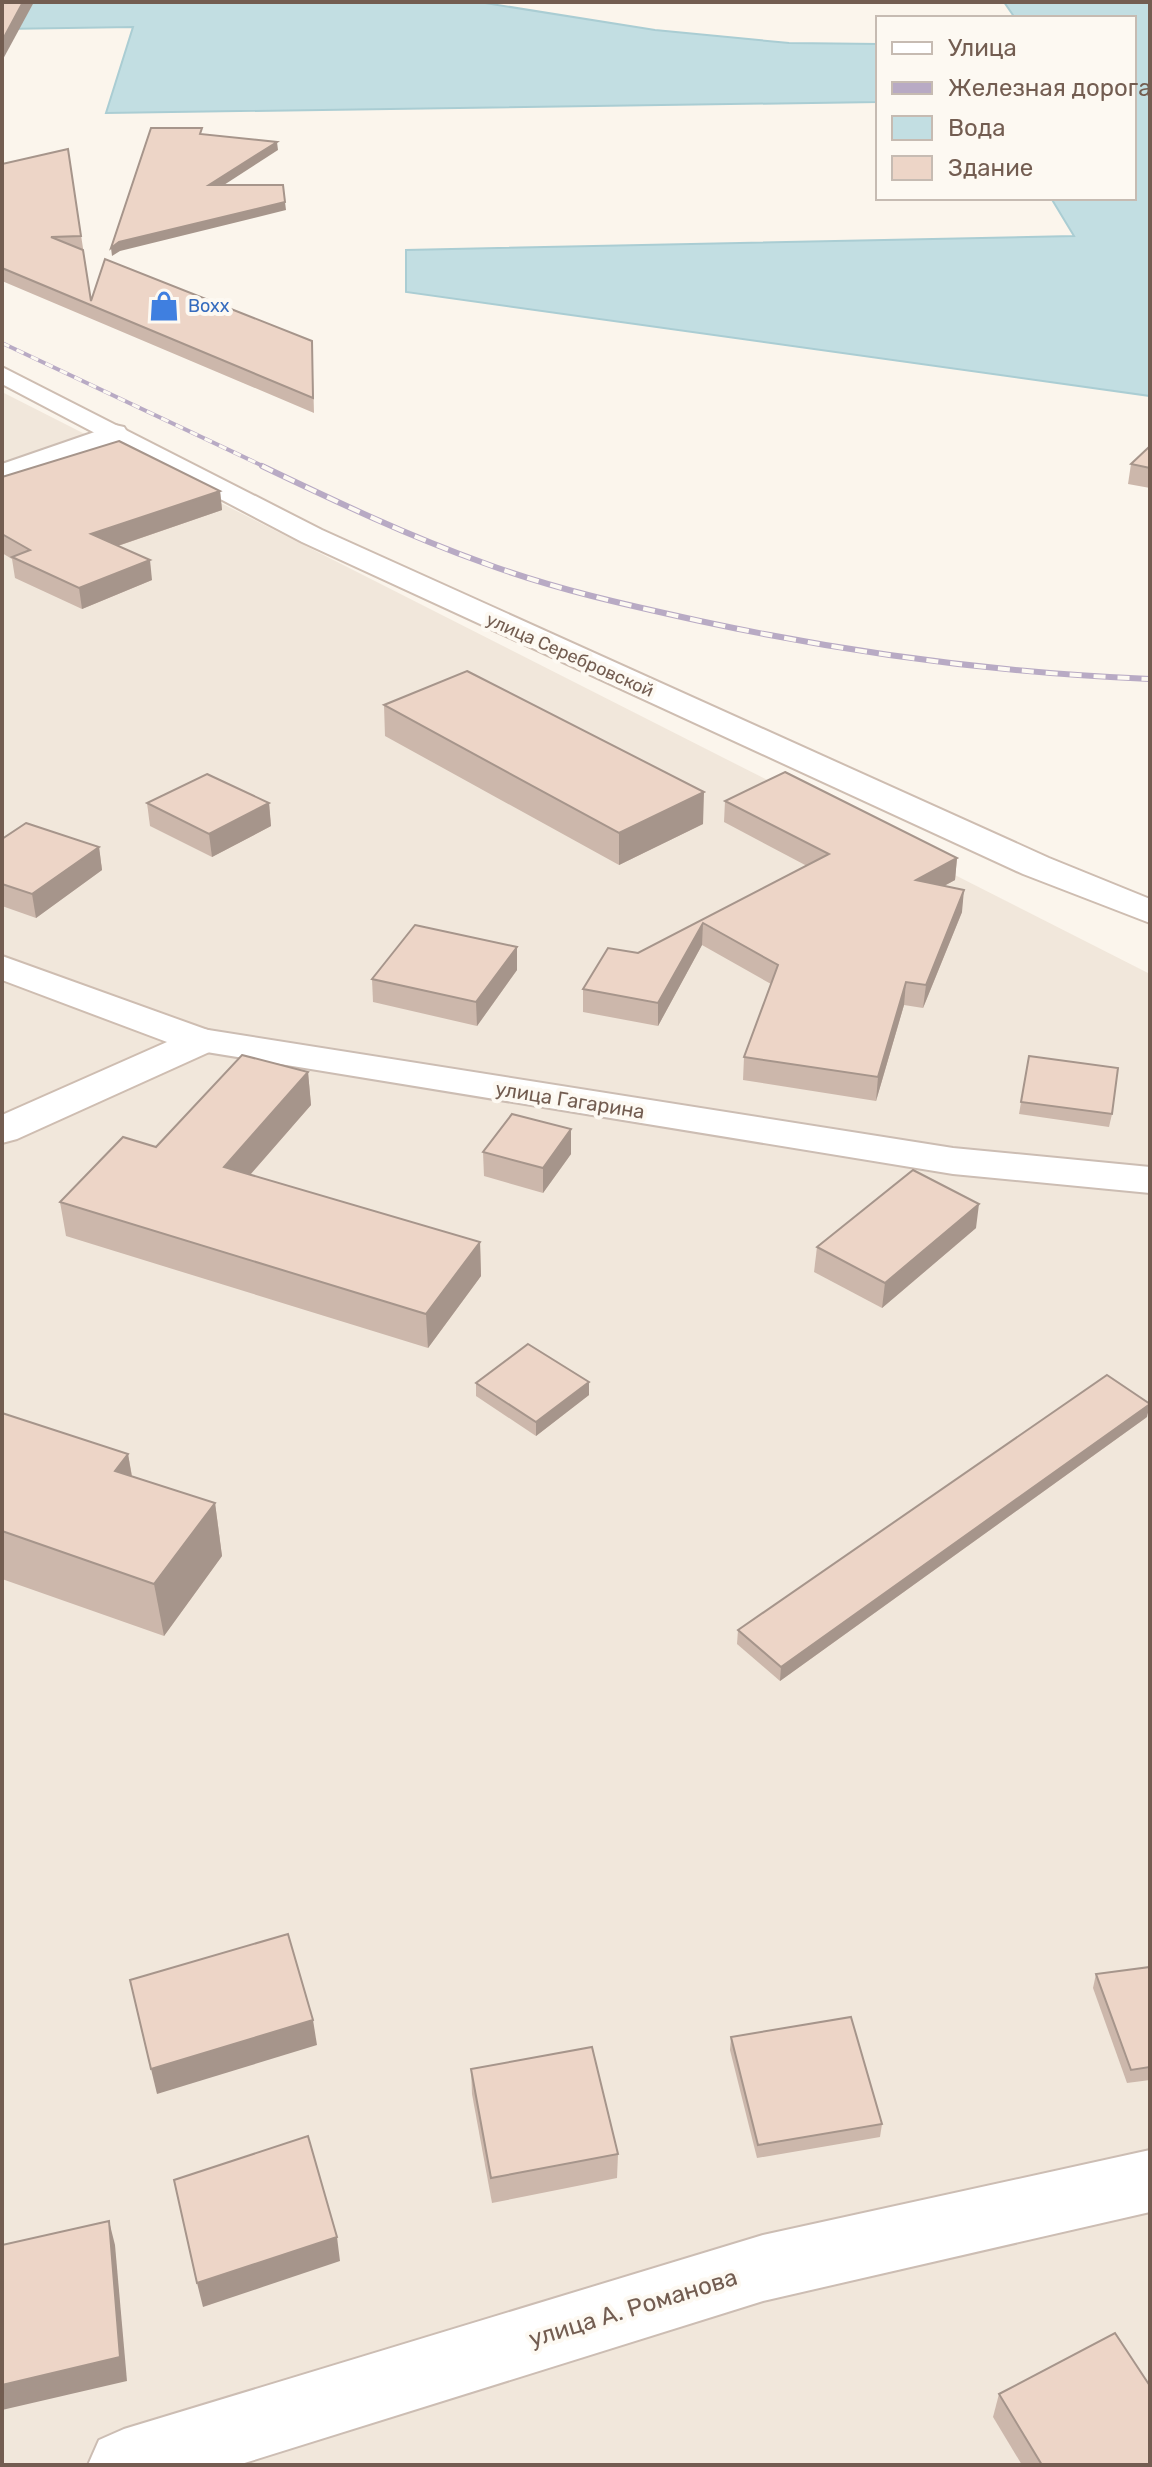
<svg xmlns="http://www.w3.org/2000/svg" width="1152" height="2467" font-family="Rubik,sans-serif">
<style>
.residential{fill:#f1e7db}
.water{fill:#c2dee2;stroke:#aacdd3;stroke-width:2}
.lines{fill:none;stroke-linecap:round;stroke-linejoin:round}
.street-casing{stroke:#ccbdb3;stroke-width:4}
.secondary-casing{stroke:#cebdb1;stroke-width:4}
.street{fill:#fff;fill-rule:evenodd}
.secondary{fill:#fff;fill-rule:evenodd}
.rail-far1-casing{stroke:#b8aac4;stroke-width:4}
.rail-casing{stroke:#b8aac4;stroke-width:6}
.rail-far1{stroke:#fdf9f2;stroke-width:3;stroke-dasharray:8;stroke-linecap:butt}
.rail{stroke:#fdf9f2;stroke-width:4;stroke-dasharray:12;stroke-linecap:butt}
.wall{fill:#ccb7ab}
.shaded-wall{fill:#a6958b}
.building{fill:#edd5c7;stroke:#a6958b;stroke-width:2}
.labels{text-anchor:middle;stroke-width:8;stroke-linejoin:round;paint-order:stroke}
.far-shop-label{font-size:18px;fill:#366cbe;stroke:#fdf9f2;text-anchor:start}
.far-street-label{font-size:18px;fill:#735d51;stroke:#fdf9f2}
.street-label{font-size:20px;fill:#735d51;stroke:#fdf9f2}
.near-street-label{font-size:24px;fill:#735d51;stroke:#fdf9f2}
</style>
<rect width="100%" height="100%" fill="#fbf5ec"/>
<path class="residential" d="M2 392 1150 974V2465H2Z"/>
<g class="water">
<path d="M2 2H479L655 30 789 43 878 44V102L106 113 133 27 2 29Z"/>
<path d="M1004 2H1150V396L406 292V250L1074 236 1051 198H1134V18H1015Z"/>
</g>
<g class="lines">
<g class="street-casing">
<g id="street">
<path d="M115 425 124 427 128 433 124 439 2 481V464Z"/>
<path d="M202 1029 953 1148 1150 1167V1193L953 1174 188 1049 182 1041 188 1033Z"/>
<path d="M1150 2150V2212L763 2301 238 2465H88L99 2440 124 2429 763 2235Z"/>
</g>
</g>
<g class="secondary-casing">
<g id="secondary">
<path d="M2 367 322 530 1049 858 1150 899V923L1023 874 302 542 2 384Z"/>
<path d="M2 956 216 1033 222 1041 216 1049 17 1139 2 1143V1115L167 1042 2 980Z"/>
</g>
</g>
<use href="#street" class="street"/>
<use href="#secondary" class="secondary"/>
<g class="rail-far1-casing">
<path id="rail-far1" d="M2 343 267 468"/>
</g>
<g class="rail-casing">
<path id="rail" d="M262 466C335 501 408 536 484 563 554 589 627 605 700 621 849 653 998 673 1150 679"/>
</g>
<use href="#rail-far1" class="rail-far1"/>
<use href="#rail" class="rail"/>
</g>
<g class="wall">
<path d="M68 149 91 301 312 341 314 413 2 281V164Z"/>
<path d="M1150 446V488L1128 484 1131 464Z"/>
<path d="M2 477 220 491 222 510 118 546 152 580 82 609 15 578 12 559 2 553Z"/>
<path d="M384 705 703 824 619 865 385 736Z"/>
<path d="M725 801 957 858 955 880 944 886 962 912 923 1008 904 1005 876 1101 743 1080 744 1057 771 984 702 945 658 1026 583 1012V989L638 953 807 866 724 822Z"/>
<path d="M147 803H269L271 826 212 857 150 826Z"/>
<path d="M2 839 99 847 102 870 36 918 2 906Z"/>
<path d="M517 947V970L477 1026 373 1002 372 979Z"/>
<path d="M1029 1056 1112 1114 1109 1127 1019 1114Z"/>
<path d="M308 1072 311 1105 250 1175 480 1242 481 1276 428 1348 66 1236 60 1202 156 1147Z"/>
<path d="M571 1129V1154L543 1193 484 1176 483 1152Z"/>
<path d="M976 1228 882 1308 814 1272 817 1247Z"/>
<path d="M589 1382V1395L536 1436 476 1396V1383Z"/>
<path d="M2 1413 128 1454 132 1476 215 1503 222 1556 164 1636 2 1579Z"/>
<path d="M1147 1417 780 1681 737 1644 738 1630Z"/>
<path d="M1150 1967V2080L1127 2083 1093 1988 1096 1974Z"/>
<path d="M731 2037 882 2124 880 2137 757 2158 730 2050Z"/>
<path d="M471 2069 618 2154 617 2178 492 2203 472 2094Z"/>
<path d="M999 2394 1150 2465H1022L993 2417Z"/>
</g>
<g class="shaded-wall">
<path d="M23 2H34L2 61V41Z"/>
<path d="M277 142 278 150 210 194 209 185Z"/>
<path d="M285 202 286 210 120 251 112 256 111 248 119 242Z"/>
<path d="M220 491 222 510 94 554 91 534Z"/>
<path d="M150 560 152 580 82 609 79 588Z"/>
<path d="M704 792 703 824 619 865V833Z"/>
<path d="M269 803 271 826 212 857 209 834Z"/>
<path d="M99 847 102 870 36 918 32 894Z"/>
<path d="M957 858 955 880 914 902 916 880Z"/>
<path d="M964 890 962 912 923 1008 926 985Z"/>
<path d="M703 923 702 945 658 1026V1003Z"/>
<path d="M517 947V970L477 1026 476 1002Z"/>
<path d="M906 982 904 1005 876 1101 878 1077Z"/>
<path d="M308 1072 311 1105 228 1200 224 1167Z"/>
<path d="M571 1129V1154L543 1193V1168Z"/>
<path d="M979 1204 976 1228 882 1308 885 1283Z"/>
<path d="M480 1242 481 1276 428 1348 426 1314Z"/>
<path d="M589 1382V1395L536 1436V1422Z"/>
<path d="M1150 1404 1147 1417 780 1681 781 1667Z"/>
<path d="M128 1454 137 1507 115 1471Z"/>
<path d="M215 1503 222 1556 164 1636 154 1584Z"/>
<path d="M313 2020 317 2045 157 2094 151 2069Z"/>
<path d="M109 2221 115 2245 127 2381 2 2410V2385Z"/>
<path d="M337 2237 340 2261 203 2307 197 2283Z"/>
</g>
<g class="building">
<path d="M2 2H23L2 41Z"/>
<path d="M151 128H202L200 134 277 142 209 185H283L285 202 119 242 111 248Z"/>
<path d="M68 149 81 236 51 237 83 250 91 301 105 259 312 341 313 398 2 268V164Z"/>
<path d="M119 441 220 491 91 534 150 560 79 588 12 557 30 550 2 534V477Z"/>
<path d="M1150 446V468L1131 464Z"/>
<path d="M467 671 704 792 619 833 384 705Z"/>
<path d="M785 772 957 858 916 880 964 890 926 985 906 982 878 1077 744 1057 778 965 703 923 658 1003 583 989 608 948 638 953 829 854 725 801Z"/>
<path d="M207 774 269 803 209 834 147 803Z"/>
<path d="M26 823 99 847 32 894 2 884V839Z"/>
<path d="M415 925 517 947 476 1002 372 979Z"/>
<path d="M242 1055 308 1072 224 1167 480 1242 426 1314 60 1202 123 1137 156 1147Z"/>
<path d="M1029 1056 1118 1068 1112 1114 1021 1102Z"/>
<path d="M512 1114 571 1129 543 1168 483 1152Z"/>
<path d="M913 1170 979 1204 885 1283 817 1247Z"/>
<path d="M528 1344 589 1382 536 1422 476 1383Z"/>
<path d="M1107 1375 1150 1404 781 1667 738 1630Z"/>
<path d="M2 1413 128 1454 115 1471 215 1503 154 1584 2 1531Z"/>
<path d="M288 1934 313 2020 151 2069 130 1980Z"/>
<path d="M1150 1967V2067L1131 2070 1096 1974Z"/>
<path d="M851 2017 882 2124 758 2145 731 2037Z"/>
<path d="M592 2047 618 2154 491 2178 471 2069Z"/>
<path d="M308 2136 337 2237 197 2283 174 2180Z"/>
<path d="M109 2221 120 2357 2 2385V2245Z"/>
<path d="M1115 2333 1150 2386V2465H1042L999 2394Z"/>
</g>
<defs>
<g id="shop-bare" transform="scale(2.4)"><path d="M-5-2.5h2.3a2.7 3.5 0 0 1 5.4 0H5L5.5 6h-11ZM-1.5-2.5h3a1.5 2.3 0 0 0-3 0Z" fill="#3f7fe0" stroke="#fdf9f2" stroke-width="2.5" paint-order="stroke"/></g>
</defs>
<g fill-rule="evenodd">
<use href="#shop-bare" x="164" y="306"/>
</g>
<g class="labels">
<g class="far-shop-label">
<text x="188" y="312">Boxx</text>
</g>
<g class="far-street-label">
<text transform="translate(570 655) rotate(24)" y="6">улица Серебровской</text>
</g>
<g class="street-label">
<text transform="translate(570 1100) rotate(9)" y="7">улица Гагарина</text>
</g>
<g class="near-street-label">
<text transform="translate(633 2308) rotate(-17)" y="8">улица А. Романова</text>
</g>
</g>
<rect width="1152" height="2467" fill="none" stroke="#735d51" stroke-width="8"/>
<rect x="876" y="16" width="260" height="184" fill="#fdf9f2" stroke="#c6bbb2" stroke-width="2"/>
<rect x="892" y="42" width="40" height="12" fill="#ffffff" stroke="#c6bbb2" stroke-width="2"/>
<text x="948" y="56" font-size="24" fill="#735d51">Улица</text>
<rect x="892" y="82" width="40" height="12" fill="#b8aac4" stroke="#c6bbb2" stroke-width="2"/>
<text x="948" y="96" font-size="24" fill="#735d51">Железная дорога</text>
<rect x="892" y="116" width="40" height="24" fill="#c2dee2" stroke="#c6bbb2" stroke-width="2"/>
<text x="948" y="136" font-size="24" fill="#735d51">Вода</text>
<rect x="892" y="156" width="40" height="24" fill="#edd5c7" stroke="#c6bbb2" stroke-width="2"/>
<text x="948" y="176" font-size="24" fill="#735d51">Здание</text>
</svg>
